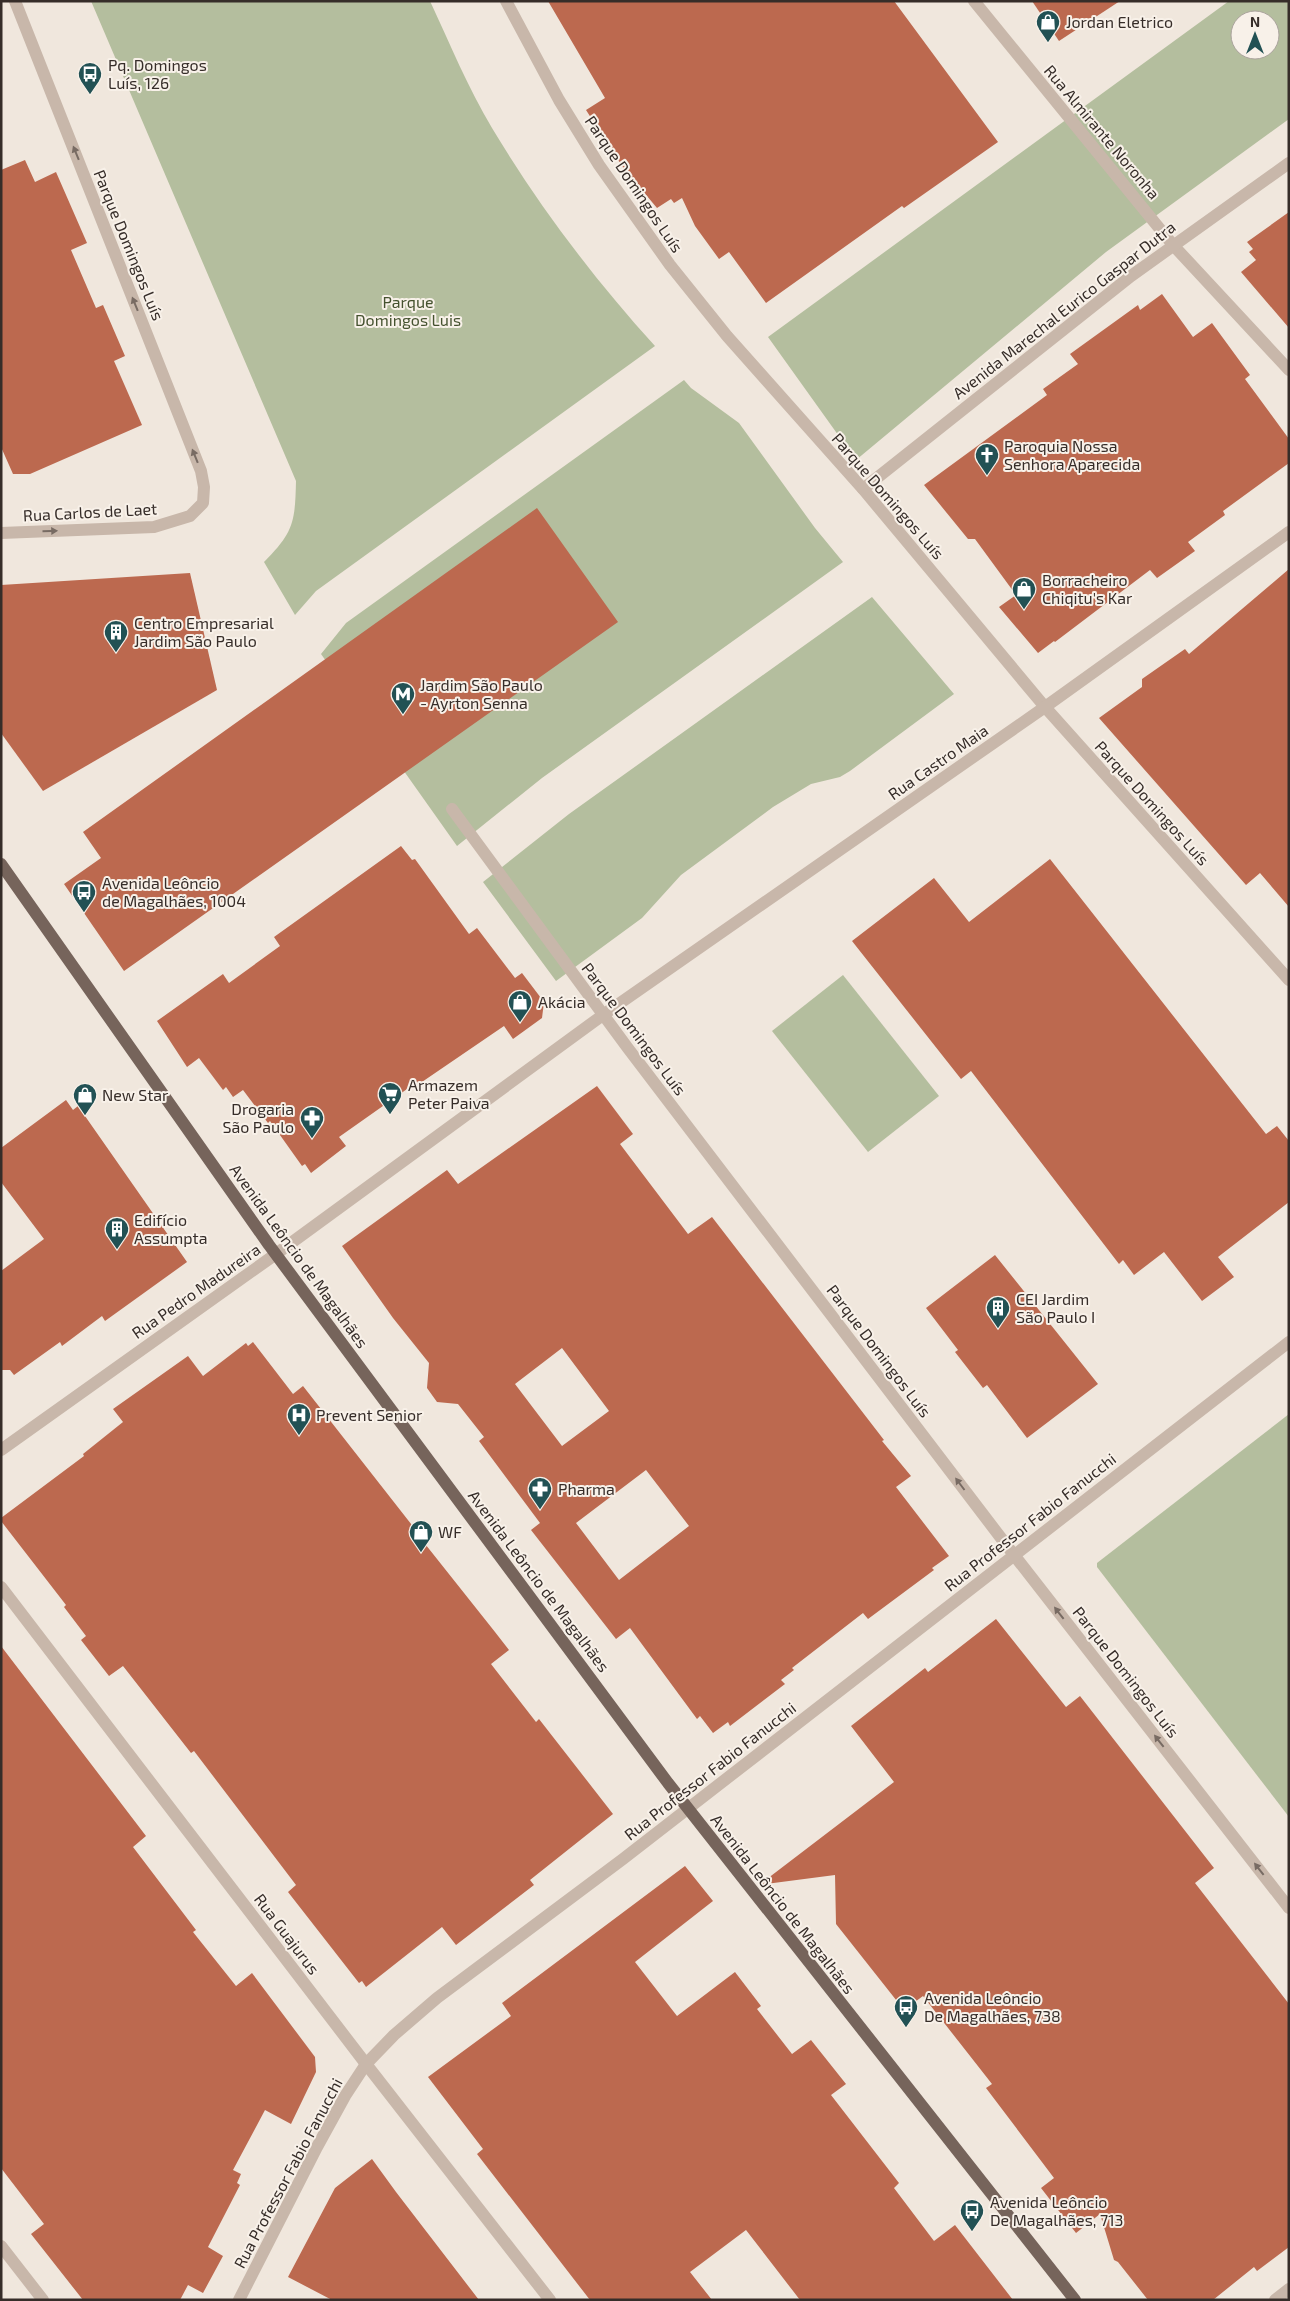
<svg xmlns="http://www.w3.org/2000/svg" width="1290" height="2301" font-family="'Exo 2',sans-serif">
<style>
.green{fill:#b4be9e;fill-rule:evenodd}
.building{fill:#bc694f;fill-rule:evenodd}
.lines{fill:none;stroke-linecap:round;stroke-linejoin:round}
.minor{stroke:#c8b7aa;stroke-width:12}
.major{stroke:#76645b;stroke-width:12}
.oneway{fill:#786b63}
.labels{text-anchor:middle;stroke-width:4;stroke-linejoin:round;paint-order:stroke}
.poi-label{font-size:16px;fill:#362d29;stroke:#f8f1e9;text-anchor:start}
.street-label{font-size:16px;fill:#362d29;stroke:#f8f1e9}
.park-label{font-size:16px;fill:#45522f;stroke:#f8f1e9}
</style>
<rect width="100%" height="100%" fill="#f0e7dd"/>
<g class="green">
<path d="M91 1H430C450 44 468 88 492 128 539 206 594 279 655 346L316 591 295 615 264 562C294 532 295 522 296 481Z"/>
<path d="M1229 1H1289V119L1106 252 856 460 768 337ZM1240 20H1270V50H1240Z"/>
<path d="M684 380 691 388 739 423 815 528 843 562 542 778 457 846 321 654 346 623Z"/>
<path d="M872 597 954 694 850 771 840 777 811 784 773 807 681 875 642 918 556 981 483 882 569 814Z"/>
<path d="M843 975 939 1096 868 1152 772 1031Z"/>
<path d="M1289 1414V1817L1097 1567V1563Z"/>
</g>
<g class="building">
<path d="M548 1H894L998 142 904 208 902 206 766 303 729 252 719 259 695 226 682 198 674 203 671 199 657 208 622 166 586 110 605 98Z"/>
<path d="M1032 1H1120L1059 41Z"/>
<path d="M25 160 35 182 56 172 87 243 71 250 96 308 103 305 125 356 114 361 142 425 30 474H13L1 447V170Z"/>
<path d="M1289 212V328L1241 272 1256 260 1249 252 1253 249 1247 242Z"/>
<path d="M1162 294 1193 337 1212 323 1250 375 1245 379 1289 439V463L1223 511 1225 515 1188 542 1195 551 1157 578 1150 570 1055 642 1054 641 1038 653 999 607 1016 595 975 539H968L924 485 1047 395 1043 389 1078 364 1070 354 1138 305 1140 310Z"/>
<path d="M537 508 618 622 124 971 64 884 101 858 83 832Z"/>
<path d="M1289 569V907L1260 873 1246 885 1099 718 1142 687V679L1185 649 1189 654Z"/>
<path d="M190 573 217 690 43 791 1 733V585Z"/>
<path d="M401 846 412 860 415 859 469 934 477 928 515 978 522 973 544 1002 542 1018 513 1039 504 1026 419 1084 417 1082 339 1137 346 1146 311 1173 305 1164 302 1166 270 1121 268 1123 243 1090 233 1097 226 1087 223 1090 199 1058 187 1067 157 1021 223 974 229 983 280 946 274 937Z"/>
<path d="M1050 859 1266 1134 1277 1126 1289 1141V1202L1218 1257 1234 1277 1202 1301 1164 1252 1134 1275 1123 1260 1119 1264 971 1071 961 1079 852 941 934 878 969 922Z"/>
<path d="M597 1086 633 1134 620 1144 688 1234 712 1217 884 1440 882 1441 911 1476 896 1487 949 1556 932 1568 934 1570 868 1619 863 1613 792 1668 794 1670 781 1680 785 1684 730 1726 728 1722 713 1733 700 1716 697 1719 630 1628 616 1639 531 1530 540 1523 479 1441 484 1437 458 1404 437 1402 427 1388 429 1363 393 1318 342 1246 447 1170 458 1184ZM562 1348 609 1411 562 1446 515 1384ZM646 1470 689 1526 619 1580 576 1523Z"/>
<path d="M66 1100 73 1110 78 1106 187 1262 105 1321 102 1316 62 1346 60 1342 14 1375 10 1370H1V1271L44 1239 1 1182V1148Z"/>
<path d="M995 1255 1098 1384 1027 1438 987 1385 983 1388 955 1352 958 1350 926 1308Z"/>
<path d="M253 1342 293 1394 303 1386 415 1529 414 1530 495 1632 509 1650 491 1664 536 1722 539 1719 613 1814 530 1880 534 1885 456 1945 442 1927 366 1987 362 1981 359 1983 288 1892 296 1885 194 1751 191 1753 123 1666 109 1676 81 1640 86 1636 64 1607 66 1605 1 1521V1518L84 1456 83 1454 123 1422 113 1409 188 1356 203 1376 246 1343 248 1346Z"/>
<path d="M996 1619 1066 1707 1080 1696 1214 1868 1195 1883 1289 2004V2247L1257 2271 1254 2267 1213 2300H1148L1118 2262 1114 2260 1100 2214 1076 2233 1041 2188 1054 2178 986 2088 992 2084 923 1996 904 2010 836 1924 835 1875 759 1885 894 1782 851 1726 925 1668 928 1672Z"/>
<path d="M1 1646 146 1836 133 1847 196 1930 193 1932 236 1986 252 1973 315 2057 316 2072 291 2124 265 2110 233 2170 241 2174 237 2183 240 2185 208 2247 223 2256 203 2293 188 2285 180 2300H83L31 2234 44 2224 1 2168Z"/>
<path d="M685 1866 713 1901 635 1962 677 2016 735 1972 761 2006 757 2009 792 2054 811 2040 846 2084 831 2095 899 2183 894 2188 934 2241 955 2225 1013 2300H800L746 2230 690 2272 712 2300H590L477 2154 483 2149 428 2077 511 2016 502 2003Z"/>
<path d="M372 2159 396 2192 479 2300H332L288 2277 335 2188Z"/>
</g>
<g class="lines">
<g class="minor">
<path d="M506 1 559 100 599 165 670 265 727 336 863 489 1045 707 1289 980"/>
<path d="M974 1 1173 245 1289 370"/>
<path d="M863 489 1131 276 1289 163"/>
<path d="M1 533 154 527 190 516 203 503 204 487 201 471 15 1"/>
<path d="M452 809 627 1047 1014 1555 1289 1908"/>
<path d="M1 1450 276 1254 603 1015 1045 707 1289 532"/>
<path d="M1 1587 366 2064 550 2300"/>
<path d="M1 2246 43 2300"/>
<path d="M239 2300 317 2147 345 2096 366 2064 394 2035 437 1998 623 1859 1289 1342"/>
<path d="M1275 2300 1289 2289"/>
</g>
<path class="major" d="M1 864 269 1245 668 1783 1075 2300"/>
</g>
<defs><path id="oneway-solid" d="M-6-.8H1V-3.2L6.5 0L1 3.2V.8H-6Z" transform="scale(1.25)"/></defs>
<g class="oneway">
<use href="#oneway-solid" transform="translate(76 153) rotate(-112)"/>
<use href="#oneway-solid" transform="translate(135 304) rotate(-112)"/>
<use href="#oneway-solid" transform="translate(195 456) rotate(-112)"/>
<use href="#oneway-solid" transform="translate(50 531) rotate(-2)"/>
<use href="#oneway-solid" transform="translate(960 1484) rotate(-127)"/>
<use href="#oneway-solid" transform="translate(1059 1613) rotate(-128)"/>
<use href="#oneway-solid" transform="translate(1159 1741) rotate(-128)"/>
<use href="#oneway-solid" transform="translate(1259 1869) rotate(-128)"/>
</g>
<defs>
<g id="shop-pin" transform="scale(1.25)"><path d="M0 17L-7.5 6A9.5 9.5 0 1 1 7.5 6Z" fill="#225154" stroke="#f8f1e9"/><path d="M-5-2.5h2.3a2.7 3.5 0 0 1 5.4 0H5L5.5 6h-11ZM-1.5-2.5h3a1.5 2.3 0 0 0-3 0Z" fill="#fff"/></g>
<g id="bus-pin" transform="scale(1.25)"><path d="M0 17L-7.5 6A9.5 9.5 0 1 1 7.5 6Z" fill="#225154" stroke="#f8f1e9"/><path d="M-5-6H5V4H4V6H2V4H-2V6H-4V4H-5ZM-3.5-4V0h7V-4ZM-3.5 1.2v1.5H-2V1.2ZM2 1.2v1.5H3.5V1.2Z" fill="#fff"/></g>
<g id="church-pin" transform="scale(1.25)"><path d="M0 17L-7.5 6A9.5 9.5 0 1 1 7.5 6Z" fill="#225154" stroke="#f8f1e9"/><path d="M-1.2-6h2.4v3.5h3.3v2.4h-3.3V6h-2.4V-.1h-3.3v-2.4h3.3Z" fill="#fff"/></g>
<g id="building-pin" transform="scale(1.25)"><path d="M0 17L-7.5 6A9.5 9.5 0 1 1 7.5 6Z" fill="#225154" stroke="#f8f1e9"/><path d="M-4-6H4V6H1V3H-1V6H-4ZM-2.5-4.3h1.7v1.8h-1.7ZM.8-4.3h1.7v1.8H.8ZM-2.5-1h1.7V.8h-1.7ZM.8-1h1.7V.8H.8Z" fill="#fff"/></g>
<g id="metro-pin" transform="scale(1.25)"><path d="M0 17L-7.5 6A9.5 9.5 0 1 1 7.5 6Z" fill="#225154" stroke="#f8f1e9"/><path d="M-5.5 5V-5H-3L0 0L3-5H5.5V5H3V-.5L0 4L-3-.5V5Z" fill="#fff"/></g>
<g id="supermarket-pin" transform="scale(1.25)"><path d="M0 17L-7.5 6A9.5 9.5 0 1 1 7.5 6Z" fill="#225154" stroke="#f8f1e9"/><path d="M-6-5.5h2.5l.6 2H6L4.5 2H-2.5L-4.4-4H-6ZM-1.5 3.2a1.3 1.3 0 1 0 .1 0ZM3 3.2a1.3 1.3 0 1 0 .1 0Z" fill="#fff"/></g>
<g id="pharmacy-pin" transform="scale(1.25)"><path d="M0 17L-7.5 6A9.5 9.5 0 1 1 7.5 6Z" fill="#225154" stroke="#f8f1e9"/><path d="M-2-6h4v4h4v4h-4v4h-4v-4h-4v-4h4Z" fill="#fff"/></g>
<g id="hospital-pin" transform="scale(1.25)"><path d="M0 17L-7.5 6A9.5 9.5 0 1 1 7.5 6Z" fill="#225154" stroke="#f8f1e9"/><path d="M-5-5h3v3.5h4V-5h3V5h-3V1.5h-4V5h-3Z" fill="#fff"/></g>
</defs>
<g fill-rule="evenodd">
<use href="#shop-pin" x="1048" y="22"/>
<use href="#bus-pin" x="90" y="74"/>
<use href="#church-pin" x="987" y="455"/>
<use href="#shop-pin" x="1024" y="589"/>
<use href="#building-pin" x="116" y="632"/>
<use href="#metro-pin" x="403" y="694"/>
<use href="#bus-pin" x="84" y="892"/>
<use href="#shop-pin" x="520" y="1002"/>
<use href="#supermarket-pin" x="390" y="1094"/>
<use href="#shop-pin" x="85" y="1095"/>
<use href="#pharmacy-pin" x="312" y="1118"/>
<use href="#building-pin" x="117" y="1229"/>
<use href="#building-pin" x="998" y="1308"/>
<use href="#hospital-pin" x="299" y="1415"/>
<use href="#pharmacy-pin" x="540" y="1489"/>
<use href="#shop-pin" x="421" y="1532"/>
<use href="#bus-pin" x="906" y="2007"/>
<use href="#bus-pin" x="972" y="2211"/>
</g>
<g class="labels">
<g class="poi-label">
<text x="1066" y="28">Jordan Eletrico</text>
<text x="108" y="71">Pq. Domingos<tspan x="108" dy="18">Luís, 126</tspan></text>
<text x="1004" y="452">Paroquia Nossa<tspan x="1004" dy="18">Senhora Aparecida</tspan></text>
<text x="1042" y="586">Borracheiro<tspan x="1042" dy="18">Chiqitu's Kar</tspan></text>
<text x="134" y="629">Centro Empresarial<tspan x="134" dy="18">Jardim São Paulo</tspan></text>
<text x="420" y="691">Jardim São Paulo<tspan x="420" dy="18">- Ayrton Senna</tspan></text>
<text x="102" y="889">Avenida Leôncio<tspan x="102" dy="18">de Magalhães, 1004</tspan></text>
<text x="538" y="1008">Akácia</text>
<text x="408" y="1091">Armazem<tspan x="408" dy="18">Peter Paiva</tspan></text>
<text x="102" y="1101">New Star</text>
<text x="294" y="1115" text-anchor="end">Drogaria<tspan x="294" dy="18">São Paulo</tspan></text>
<text x="134" y="1226">Edifício<tspan x="134" dy="18">Assumpta</tspan></text>
<text x="1016" y="1305">CEI Jardim<tspan x="1016" dy="18">São Paulo I</tspan></text>
<text x="316" y="1421">Prevent Senior</text>
<text x="558" y="1495">Pharma</text>
<text x="438" y="1538">WF</text>
<text x="924" y="2004">Avenida Leôncio<tspan x="924" dy="18">De Magalhães, 738</tspan></text>
<text x="990" y="2208">Avenida Leôncio<tspan x="990" dy="18">De Magalhães, 713</tspan></text>
</g>
<g class="street-label">
<text transform="translate(1102 132) rotate(50)" y="6">Rua Almirante Noronha</text>
<text transform="translate(634 184) rotate(56)" y="6">Parque Domingos Luís</text>
<text transform="translate(129 245) rotate(68)" y="6">Parque Domingos Luís</text>
<text transform="translate(1064 310) rotate(-38)" y="6">Avenida Marechal Eurico Gaspar Dutra</text>
<text transform="translate(888 496) rotate(49)" y="6">Parque Domingos Luís</text>
<text transform="translate(90 512) rotate(-3)" y="6">Rua Carlos de Laet</text>
<text transform="translate(938 762) rotate(-35)" y="6">Rua Castro Maia</text>
<text transform="translate(1152 803) rotate(48)" y="6">Parque Domingos Luís</text>
<text transform="translate(634 1029) rotate(53)" y="6">Parque Domingos Luís</text>
<text transform="translate(299 1256) rotate(54)" y="6">Avenida Leôncio de Magalhães</text>
<text transform="translate(196 1291) rotate(-35)" y="6">Rua Pedro Madureira</text>
<text transform="translate(879 1351) rotate(53)" y="6">Parque Domingos Luís</text>
<text transform="translate(1030 1522) rotate(-38)" y="6">Rua Professor Fabio Fanucchi</text>
<text transform="translate(539 1581) rotate(53)" y="6">Avenida Leôncio de Magalhães</text>
<text transform="translate(1126 1672) rotate(52)" y="6">Parque Domingos Luís</text>
<text transform="translate(710 1771) rotate(-38)" y="6">Rua Professor Fabio Fanucchi</text>
<text transform="translate(783 1904) rotate(52)" y="6">Avenida Leôncio de Magalhães</text>
<text transform="translate(287 1934) rotate(53)" y="6">Rua Guajurus</text>
<text transform="translate(288 2173) rotate(-62)" y="6">Rua Professor Fabio Fanucchi</text>
</g>
<g class="park-label">
<text x="408" y="308">Parque<tspan x="408" dy="18">Domingos Luis</tspan></text>
</g>
</g>
<rect width="1290" height="2301" fill="none" stroke="#362d29" stroke-width="5"/>
<g transform="translate(1255 35)"><circle r="24" fill="#f8f1e9" stroke="#aaa39c"/>
<path d="M0-4L9 19L0 12L-9 19Z" fill="#225154"/>
<text y="-8" font-size="14" font-weight="bold" text-anchor="middle" fill="#362d29">N</text>
</g>
</svg>
